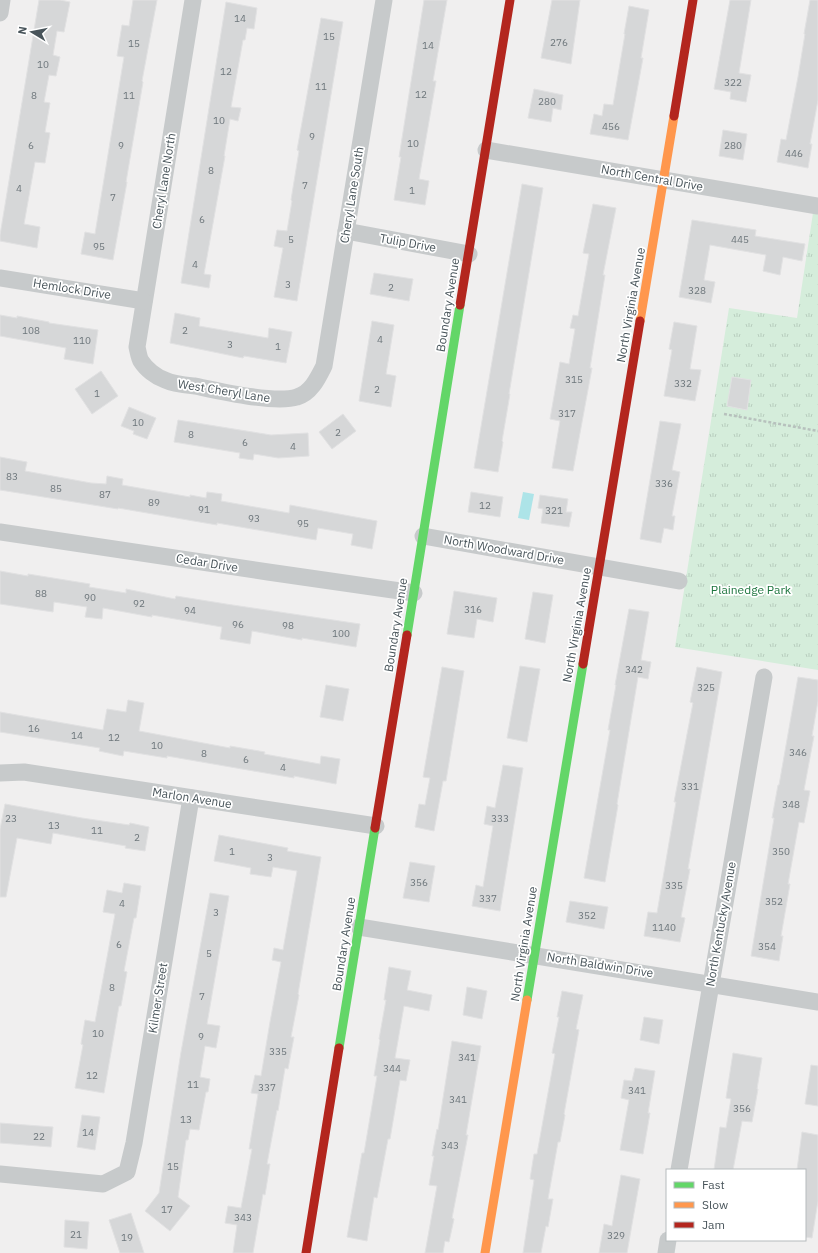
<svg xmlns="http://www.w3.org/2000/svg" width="818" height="1253" font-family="'IBM Plex Sans',sans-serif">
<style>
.park{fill:url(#park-tufts)}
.water{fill:#ade4e8}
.building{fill:#d6d7d8;stroke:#e1e1e2}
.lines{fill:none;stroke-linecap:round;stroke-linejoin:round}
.path{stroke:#b7c1bd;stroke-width:2.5;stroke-dasharray:3 2;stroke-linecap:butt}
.street{stroke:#c7cacb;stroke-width:17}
.fast{stroke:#63d668;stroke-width:9}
.slow{stroke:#ff974d;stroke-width:9}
.jam{stroke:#b3261e;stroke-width:9}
.labels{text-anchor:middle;stroke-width:3.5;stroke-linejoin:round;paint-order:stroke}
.number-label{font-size:10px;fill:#6d767b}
.street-label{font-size:12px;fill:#48545a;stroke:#fff}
.park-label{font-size:12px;fill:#1d763e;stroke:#fff}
</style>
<defs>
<pattern id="park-tufts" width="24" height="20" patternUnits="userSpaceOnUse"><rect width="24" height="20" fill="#d5eddb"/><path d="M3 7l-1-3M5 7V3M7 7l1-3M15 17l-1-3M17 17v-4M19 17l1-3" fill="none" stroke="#b8cdbe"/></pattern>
</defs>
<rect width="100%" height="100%" fill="#f0efef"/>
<path class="park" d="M813 213 818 214V670L675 647 729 308 797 318Z"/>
<path class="water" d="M523 492 534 494 529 520 518 518Z"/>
<g class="building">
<path d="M39 0H60L70 2 64 32 57 31 53 55 60 57 56 76 49 75 44 102 50 103 45 132 50 133 45 163 35 162 24 224 40 227 37 248 0 241V235Z"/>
<path d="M133 0H157L142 81 143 82 126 182H127L113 260 81 254 85 232 95 234 124 57 117 56 122 25 129 26Z"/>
<path d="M424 0H447L433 81H436L419 179 429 181 425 205 394 200 401 157H399Z"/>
<path d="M552 0H580L571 64 541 58Z"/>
<path d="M730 0H751L739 73 751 75 746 102 730 99 731 92 714 89Z"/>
<path d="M810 0H818V100L810 144H812L808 168 777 162 781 139 786 140 798 77 805 34H804Z"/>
<path d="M226 2 257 8 254 29 247 28 245 40H243L231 107 241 108 238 121 230 119 224 156H225L204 274 211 275 209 288 181 283Z"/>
<path d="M629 6 649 10 641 58H643L628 140 590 134 594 114 602 116 604 104 613 105 625 34H624Z"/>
<path d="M321 18 343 22 297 301 274 297 283 248 274 246 277 230 287 231 292 201 291 200 299 151 297 150Z"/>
<path d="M534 89 563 95 561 110 553 108 551 122 528 118Z"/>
<path d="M723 130 747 134 743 160 719 156Z"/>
<path d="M522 184 543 188 509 394H510L502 441 503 442 498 472 474 468Z"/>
<path d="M593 204 616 208 603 275H605L590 368H592L573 471 552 468 560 421 550 419 560 362 569 364 575 329 570 328 573 315 578 316 589 254 583 253Z"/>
<path d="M692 220 756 230 755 236 805 244 802 261 783 257 780 275 763 271 766 255 710 245 704 280 715 282 711 303 679 297Z"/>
<path d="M374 273 413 279 409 301 370 294Z"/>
<path d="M175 313 200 318 199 326 268 338 269 328 292 332 286 363 244 356 243 358 170 343Z"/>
<path d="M0 315 17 318V316L49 322V323L98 330 93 364 64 359 66 348 0 336Z"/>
<path d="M372 321 394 325 386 374 396 376 391 407 359 401Z"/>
<path d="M674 322 697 326 690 369 701 370 695 401 664 396 672 350 669 349Z"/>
<path d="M101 371 118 396 92 414 75 389Z"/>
<path d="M732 377 751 380 747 410 727 406Z"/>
<path d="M129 407 156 418 147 439 133 434 134 431 121 426Z"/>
<path d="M343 414 356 431 332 449 319 432Z"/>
<path d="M178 420 271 435 308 433 309 456 278 458 254 454 253 460 239 458 240 453 174 442Z"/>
<path d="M660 421 681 424 672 470 680 472 672 516H675L673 530 664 528 661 543 640 539Z"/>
<path d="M0 457 27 462 25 471 91 483 106 484 107 476 123 479 122 485 190 497V495L206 498 207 492 222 494 221 501 289 513 290 505 377 521 372 549 351 545 353 534 318 528 316 540 217 523V525L118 508V509L0 490Z"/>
<path d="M471 492 503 497 500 517 468 512Z"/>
<path d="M540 495 568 499 566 512H572L569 527 541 523 543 509 538 508Z"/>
<path d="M0 571 28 576V574L90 584 89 587 126 593V589L175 599 176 596 226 604 360 624 356 647 302 638V640L252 631 250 644 220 639 222 627 152 615V617L103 608 102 619 85 617 87 607 54 602 53 612 0 604Z"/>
<path d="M454 591 497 598 493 622 477 619 474 638 447 634Z"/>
<path d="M533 592 553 595 545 643 525 639Z"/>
<path d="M629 609 649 612 641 660 651 662 648 679 638 677 617 804 618 805 605 882 584 878 610 730H608L616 685H615Z"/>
<path d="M520 666 540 669 527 742 507 738Z"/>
<path d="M442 667 464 671 446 781H443L434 831 415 827 419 804 425 805 430 778 423 777Z"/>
<path d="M697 667 722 672 688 869H690L681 917 685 918 680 942 644 936 648 912 657 913 676 802H674L693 703 690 702Z"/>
<path d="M798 677 818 680V701L812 736H814L804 790 810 791 804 823 799 822 788 884H790L781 936H783L779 961 751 956 774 818H772L778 785H779Z"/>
<path d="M326 685 349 689 343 721 320 717Z"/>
<path d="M128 700 144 703 139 731 230 748V746L265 752 264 754 320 764 321 756 340 759 336 784 294 776V778L167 756V758L124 751 123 756 99 751 100 748 0 732V712L103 730 107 709 126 712Z"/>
<path d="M503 765 523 768 500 911 472 906 476 885 483 887 493 826 484 824 487 806 495 808Z"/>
<path d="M5 804 82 818 129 825 130 823 149 827 145 851 125 848 126 846 53 833 51 844 17 838 6 897H0V829Z"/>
<path d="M219 835 288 848 287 851 321 857 298 994 299 995 291 1037H294L288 1069 285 1068 278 1111 277 1110 267 1164H270L265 1195 263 1194 253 1253H233L237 1225 225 1223 228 1206 241 1208 252 1149H249L258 1094 251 1093 255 1075 261 1076 270 1022 281 962 272 960 274 948 283 950 297 871 273 867 271 877 250 874 251 868 214 861Z"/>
<path d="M410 862 435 866 429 902 403 898Z"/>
<path d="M124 883 141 886 136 918H134L124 971 127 972 121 1006H119L104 1093 75 1088 83 1045 81 1044 85 1020 95 1022 115 914 103 912 107 890 122 893Z"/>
<path d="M210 893 229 896 207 1024 220 1026 216 1048 205 1046 200 1077 210 1079 208 1092H206L199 1130 190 1129 188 1140H186L178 1197 190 1206 170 1231 145 1211 159 1193 181 1052Z"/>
<path d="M570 901 608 907 604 929 566 922Z"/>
<path d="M389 967 411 971 407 990 432 995 429 1011 404 1006 395 1058 410 1060 406 1081 400 1080 390 1139H388L377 1198 374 1197 367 1241 347 1237 362 1153H364L377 1076H374L380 1040 379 1039 386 1000H384Z"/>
<path d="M467 987 487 991 482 1019 463 1015Z"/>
<path d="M562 991 583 995 576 1029 579 1030 564 1114 565 1115 560 1142H558L548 1199H553L548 1227 546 1226 541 1253H523L534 1180 530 1179 534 1154H537L555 1054 552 1053 559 1017H557Z"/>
<path d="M644 1017 663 1020 659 1044 640 1040Z"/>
<path d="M452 1041 481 1046 466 1135H468L452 1218 454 1219 449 1242 445 1241 443 1253H425L437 1186 429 1185 434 1156H432L437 1129 438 1130Z"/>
<path d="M733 1053 762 1058 757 1089H758L752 1122 742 1121 733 1170H714L720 1127 726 1128 731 1099 726 1098Z"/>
<path d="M811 1065 818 1066V1106L805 1104Z"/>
<path d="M635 1068 655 1071 648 1113H650L643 1154 620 1150 629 1100 621 1098 624 1080 632 1081Z"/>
<path d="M82 1115 100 1117 95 1150 77 1147Z"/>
<path d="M0 1123 53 1127 51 1147 0 1143Z"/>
<path d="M802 1132 818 1135V1201L812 1238 805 1237V1170H797Z"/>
<path d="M621 1175 640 1179 627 1253H599L604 1224 612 1226Z"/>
<path d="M131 1213 144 1253H120L109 1220Z"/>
<path d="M65 1220 89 1222 87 1249 64 1247Z"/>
</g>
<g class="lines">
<path class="path" d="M724 414 818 431"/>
<g class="street">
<path d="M193 0 137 347C138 351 139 358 141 361 146 369 156 377 165 380 173 384 185 385 195 386 219 391 275 404 297 397 311 393 318 378 324 366L384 0"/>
<path d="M0 13 2 0"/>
<path d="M486 150 818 206"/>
<path d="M346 231 469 254"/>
<path d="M0 278 144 301"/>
<path d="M0 532 268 572 414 593"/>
<path d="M423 536 679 581"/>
<path d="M0 773 24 772 376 826"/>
<path d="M359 927 818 1002"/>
<path d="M679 1170 764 677"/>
<path d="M0 1174 103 1184 127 1172 134 1143 191 798"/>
<path d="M666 1253 668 1240"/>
</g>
<g class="fast">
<path d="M407 635 460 305"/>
<path d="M527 1000 583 664"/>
<path d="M339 1048 375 828"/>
</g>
<g class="slow">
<path d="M640 321 674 116"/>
<path d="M485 1253 527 1000"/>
</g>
<g class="jam">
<path d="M674 116 693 0"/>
<path d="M460 305 510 0"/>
<path d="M583 664 640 321"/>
<path d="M375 828 407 635"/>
<path d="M306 1253 339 1048"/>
</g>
</g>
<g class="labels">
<g class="number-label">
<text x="240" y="22">14</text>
<text x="329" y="40">15</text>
<text x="559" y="46">276</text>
<text x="134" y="47">15</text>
<text x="428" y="49">14</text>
<text x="43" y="68">10</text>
<text x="226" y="75">12</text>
<text x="733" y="86">322</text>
<text x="321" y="90">11</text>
<text x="421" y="98">12</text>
<text x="34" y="99">8</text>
<text x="129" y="99">11</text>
<text x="547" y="105">280</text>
<text x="219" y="124">10</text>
<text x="611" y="130">456</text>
<text x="312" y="140">9</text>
<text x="413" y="147">10</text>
<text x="31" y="149">6</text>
<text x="121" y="149">9</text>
<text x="733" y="149">280</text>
<text x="794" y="157">446</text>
<text x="211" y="174">8</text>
<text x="305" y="189">7</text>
<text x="19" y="192">4</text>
<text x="412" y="194">1</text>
<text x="113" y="201">7</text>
<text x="202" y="223">6</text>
<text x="291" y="243">5</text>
<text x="740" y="243">445</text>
<text x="99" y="250">95</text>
<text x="195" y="268">4</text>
<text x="288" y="288">3</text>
<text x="391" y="291">2</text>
<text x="697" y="294">328</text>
<text x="31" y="334">108</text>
<text x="185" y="334">2</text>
<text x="380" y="343">4</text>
<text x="82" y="344">110</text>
<text x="230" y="348">3</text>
<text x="278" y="350">1</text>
<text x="574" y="383">315</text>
<text x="683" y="387">332</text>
<text x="377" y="393">2</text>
<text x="97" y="397">1</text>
<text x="567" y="417">317</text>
<text x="138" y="426">10</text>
<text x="338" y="436">2</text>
<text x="191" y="438">8</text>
<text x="245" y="446">6</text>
<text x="293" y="450">4</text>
<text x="12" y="480">83</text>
<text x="664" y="487">336</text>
<text x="56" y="492">85</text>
<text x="105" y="498">87</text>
<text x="154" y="506">89</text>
<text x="485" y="509">12</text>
<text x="204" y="513">91</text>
<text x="554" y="514">321</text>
<text x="254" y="522">93</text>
<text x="303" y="527">95</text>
<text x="41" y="597">88</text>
<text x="90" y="601">90</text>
<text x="139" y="607">92</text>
<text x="473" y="613">316</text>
<text x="190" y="614">94</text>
<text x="238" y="628">96</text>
<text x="288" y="629">98</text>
<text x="341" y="637">100</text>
<text x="634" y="673">342</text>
<text x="706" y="691">325</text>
<text x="34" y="732">16</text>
<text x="77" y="739">14</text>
<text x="114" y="741">12</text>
<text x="157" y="749">10</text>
<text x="798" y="756">346</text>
<text x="204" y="757">8</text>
<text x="246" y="763">6</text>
<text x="283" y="771">4</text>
<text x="690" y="790">331</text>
<text x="791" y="808">348</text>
<text x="11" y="822">23</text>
<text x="500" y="822">333</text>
<text x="54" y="829">13</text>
<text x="97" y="834">11</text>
<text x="137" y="841">2</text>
<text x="232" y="855">1</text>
<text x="781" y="855">350</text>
<text x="270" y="861">3</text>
<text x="419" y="886">356</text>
<text x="674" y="889">335</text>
<text x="488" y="902">337</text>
<text x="774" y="905">352</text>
<text x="122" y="907">4</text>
<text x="216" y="916">3</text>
<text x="587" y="919">352</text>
<text x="664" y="931">1140</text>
<text x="119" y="948">6</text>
<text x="767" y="950">354</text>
<text x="209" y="957">5</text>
<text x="112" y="991">8</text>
<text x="202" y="1000">7</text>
<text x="98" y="1037">10</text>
<text x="201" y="1040">9</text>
<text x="278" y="1055">335</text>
<text x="467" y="1061">341</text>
<text x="392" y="1072">344</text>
<text x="92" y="1079">12</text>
<text x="193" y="1088">11</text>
<text x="267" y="1091">337</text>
<text x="637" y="1094">341</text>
<text x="458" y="1103">341</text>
<text x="742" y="1112">356</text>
<text x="186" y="1123">13</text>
<text x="88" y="1136">14</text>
<text x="39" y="1140">22</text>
<text x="450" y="1149">343</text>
<text x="173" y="1170">15</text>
<text x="167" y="1213">17</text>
<text x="243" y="1221">343</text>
<text x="76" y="1238">21</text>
<text x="616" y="1239">329</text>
<text x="127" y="1241">19</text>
</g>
<g class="street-label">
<text transform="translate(652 178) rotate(10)" y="4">North Central Drive</text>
<text transform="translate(164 181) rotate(-81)" y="4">Cheryl Lane North</text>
<text transform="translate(352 195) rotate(-81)" y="4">Cheryl Lane South</text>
<text transform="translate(408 243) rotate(10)" y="4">Tulip Drive</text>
<text transform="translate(72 289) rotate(9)" y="4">Hemlock Drive</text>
<text transform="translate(448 305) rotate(-81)" y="4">Boundary Avenue</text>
<text transform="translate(631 305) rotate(-80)" y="4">North Virginia Avenue</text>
<text transform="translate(224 391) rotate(9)" y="4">West Cheryl Lane</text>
<text transform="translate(504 550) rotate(10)" y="4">North Woodward Drive</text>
<text transform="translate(207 563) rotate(9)" y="4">Cedar Drive</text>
<text transform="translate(396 625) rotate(-81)" y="4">Boundary Avenue</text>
<text transform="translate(577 625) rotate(-80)" y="4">North Virginia Avenue</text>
<text transform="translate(192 798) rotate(9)" y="4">Marlon Avenue</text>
<text transform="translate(721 924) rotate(-80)" y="4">North Kentucky Avenue</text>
<text transform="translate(344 944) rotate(-81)" y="4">Boundary Avenue</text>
<text transform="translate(524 944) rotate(-81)" y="4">North Virginia Avenue</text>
<text transform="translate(600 965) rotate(9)" y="4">North Baldwin Drive</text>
<text transform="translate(158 998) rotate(-81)" y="4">Kilmer Street</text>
</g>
<g class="park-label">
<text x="751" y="594">Plainedge Park</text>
</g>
</g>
<rect x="666" y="1169" width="140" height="72" fill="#ffffff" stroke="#b6bbbd"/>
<rect x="674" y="1182" width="20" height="6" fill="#63d668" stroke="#b6bbbd"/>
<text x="702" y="1189" font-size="12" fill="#48545a">Fast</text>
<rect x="674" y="1202" width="20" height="6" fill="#ff974d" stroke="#b6bbbd"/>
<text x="702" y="1209" font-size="12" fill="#48545a">Slow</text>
<rect x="674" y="1222" width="20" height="6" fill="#b3261e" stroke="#b6bbbd"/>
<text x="702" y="1229" font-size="12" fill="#48545a">Jam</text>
<g transform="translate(32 32) rotate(280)" stroke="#ffffff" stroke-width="3" paint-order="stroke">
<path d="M0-3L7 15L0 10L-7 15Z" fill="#48545a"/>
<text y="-6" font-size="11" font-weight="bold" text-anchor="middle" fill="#48545a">N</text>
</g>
</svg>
